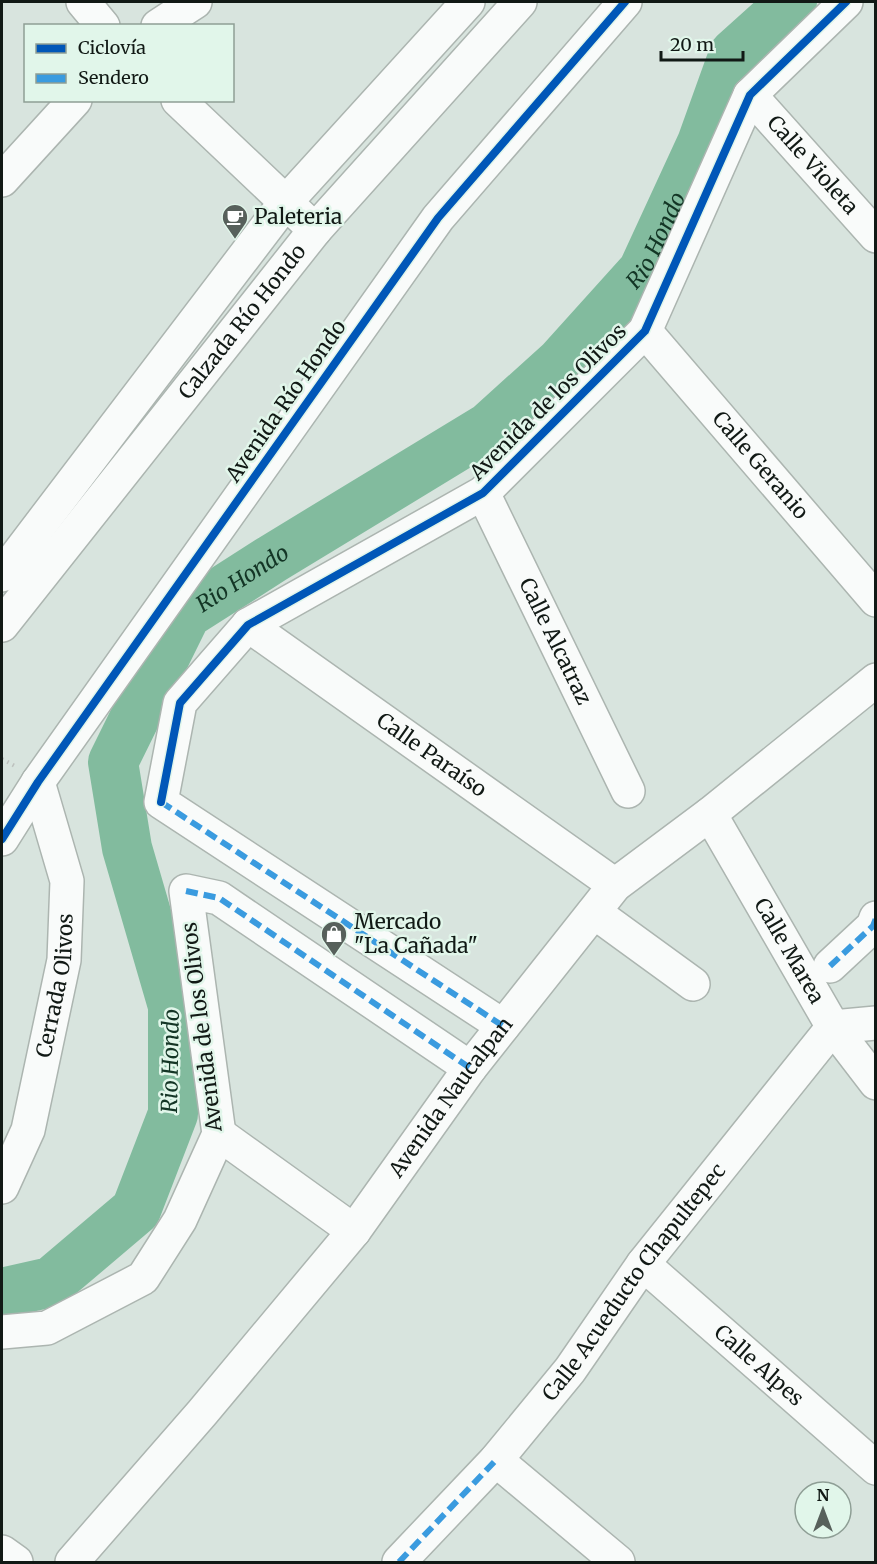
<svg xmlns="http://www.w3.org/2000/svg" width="877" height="1564" font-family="Merriweather,serif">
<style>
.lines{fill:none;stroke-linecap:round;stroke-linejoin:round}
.river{stroke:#82bb9e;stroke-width:50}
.minor-casing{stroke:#acb5b0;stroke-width:36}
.major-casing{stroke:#acb5b0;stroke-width:36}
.path{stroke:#bdc1be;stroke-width:4;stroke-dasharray:1.5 4.5;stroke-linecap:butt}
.minor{stroke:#f9fbfa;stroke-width:33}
.major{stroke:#f9fbfa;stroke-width:33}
.quiet{stroke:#3a9bdf;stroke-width:6;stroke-dasharray:12 6;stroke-linecap:butt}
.cycleway-casing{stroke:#e1f6ea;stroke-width:11}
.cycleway{stroke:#0057b8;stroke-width:8}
.labels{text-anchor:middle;stroke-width:5;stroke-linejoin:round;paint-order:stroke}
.street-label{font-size:21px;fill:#111915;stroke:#e1f6ea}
.poi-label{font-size:21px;fill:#111915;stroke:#e1f6ea;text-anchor:start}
.water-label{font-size:22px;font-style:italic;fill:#133525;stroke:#e1f6ea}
</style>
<rect width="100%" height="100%" fill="#d8e4de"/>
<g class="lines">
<path class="river" id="s1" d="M2 1293 51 1282 136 1210 173 1114V1006L127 848 113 762 186 614 272 559 489 427 561 362 643 271 702 143 734 54 792 2"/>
<g class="minor-casing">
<g id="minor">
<path d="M83 2 103 26"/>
<path d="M158 26 195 2"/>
<path id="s2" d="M750 95 876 236"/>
<path d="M178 100 315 230"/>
<path d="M2 180 75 100"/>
<path id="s3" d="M645 331 876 600"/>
<path id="s4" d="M483 493 628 791"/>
<path id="s5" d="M248 625 615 885"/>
<path id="s6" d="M710 814 833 1027 876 1083"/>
<path d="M2 839 38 782 438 218 625 2"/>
<path d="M594 912 693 984"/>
<path d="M830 966 873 926 876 918"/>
<path d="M503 1026 161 802 180 703 248 625 483 493 645 331 750 95 846 2"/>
<path d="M219 1134 354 1231"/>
<path id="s7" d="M2 1187 28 1130 64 960 67 881 38 782"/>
<path id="s8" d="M643 1264 876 1468"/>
<path d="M2 1332 47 1328 143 1278 180 1220 219 1134 186 891 219 898 470 1068"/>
<path d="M496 1460 618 1562"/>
<path d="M2 1552 16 1562"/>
<path id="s9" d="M399 1562 496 1460 570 1370 643 1264 833 1027 876 1023"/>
</g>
</g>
<g class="major-casing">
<g id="major">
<path d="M2 575 285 203 468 2"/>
<path id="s10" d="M2 625 315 230 520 2"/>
<path id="s11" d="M72 1562 202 1413 354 1231 470 1068 615 885 710 814 876 680"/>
</g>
</g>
<path class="path" d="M2 759 15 766"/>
<use href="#minor" class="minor"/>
<use href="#major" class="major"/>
<g class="quiet">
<path d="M161 802 503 1026"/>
<path d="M186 891 219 898 470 1068"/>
<path d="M830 966 873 926 876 918"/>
<path d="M399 1562 496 1460"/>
</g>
<g class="cycleway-casing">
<g id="cycleway">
<path d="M161 802 180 703 248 625 483 493 645 331 750 95 846 2"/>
<path d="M2 839 38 782 438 218 625 2"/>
</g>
</g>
<use href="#cycleway" class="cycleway"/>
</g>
<defs>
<g id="cafe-pin" transform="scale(1.35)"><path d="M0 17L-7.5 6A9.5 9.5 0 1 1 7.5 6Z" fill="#57605b" stroke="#e1f6ea"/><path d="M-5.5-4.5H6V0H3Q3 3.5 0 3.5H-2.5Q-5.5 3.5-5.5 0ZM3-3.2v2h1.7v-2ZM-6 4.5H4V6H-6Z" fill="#fff"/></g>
<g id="shop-pin" transform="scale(1.35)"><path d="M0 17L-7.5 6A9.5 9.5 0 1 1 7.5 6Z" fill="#57605b" stroke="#e1f6ea"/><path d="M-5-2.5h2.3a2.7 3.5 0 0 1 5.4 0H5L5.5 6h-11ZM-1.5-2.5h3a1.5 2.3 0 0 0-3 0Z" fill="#fff"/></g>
</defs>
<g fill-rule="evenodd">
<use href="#cafe-pin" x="235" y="217"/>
<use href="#shop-pin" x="334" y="934"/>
</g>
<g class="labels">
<g class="street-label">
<text dy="7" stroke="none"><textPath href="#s2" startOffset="94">Calle Violeta</textPath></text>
<text dy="7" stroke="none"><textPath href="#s10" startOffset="387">Calzada Río Hondo</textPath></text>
<text transform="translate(286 401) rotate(-55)" y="7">Avenida Río Hondo</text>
<text transform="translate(548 402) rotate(-45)" y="7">Avenida de los Olivos</text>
<text dy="7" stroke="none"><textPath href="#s3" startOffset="177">Calle Geranio</textPath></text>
<text dy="7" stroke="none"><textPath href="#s4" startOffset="165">Calle Alcatraz</textPath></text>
<text dy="7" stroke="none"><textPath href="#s5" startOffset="225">Calle Paraíso</textPath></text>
<text dy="7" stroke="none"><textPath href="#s6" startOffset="158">Calle Marea</textPath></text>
<text dy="7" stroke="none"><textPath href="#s7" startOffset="210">Cerrada Olivos</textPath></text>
<text transform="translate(202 1027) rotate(-97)" y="7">Avenida de los Olivos</text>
<text dy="7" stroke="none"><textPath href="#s11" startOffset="600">Avenida Naucalpan</textPath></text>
<text dy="7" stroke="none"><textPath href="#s9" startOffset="366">Calle Acueducto Chapultepec</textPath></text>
<text dy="7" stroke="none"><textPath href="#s8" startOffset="154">Calle Alpes</textPath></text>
</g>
<g class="poi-label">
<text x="254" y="224">Paleteria</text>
<text x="354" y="929">Mercado<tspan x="354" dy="24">"La Cañada"</tspan></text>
</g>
<g class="water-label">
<text dy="8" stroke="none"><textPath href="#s1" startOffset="1398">Rio Hondo</textPath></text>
<text dy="8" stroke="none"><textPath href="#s1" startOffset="856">Rio Hondo</textPath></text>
<text transform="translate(170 1061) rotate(-89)" y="8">Rio Hondo</text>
</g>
</g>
<rect width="877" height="1564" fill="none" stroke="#111915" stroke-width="6"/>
<rect x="24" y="24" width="210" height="78" fill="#e1f6ea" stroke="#8e9e95" stroke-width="1.5"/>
<rect x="36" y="44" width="30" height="9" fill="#0057b8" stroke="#8e9e95" stroke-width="1.5"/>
<text x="78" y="54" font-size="18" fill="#111915">Ciclovía</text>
<rect x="36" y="74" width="30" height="9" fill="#3a9bdf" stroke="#8e9e95" stroke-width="1.5"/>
<text x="78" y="84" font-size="18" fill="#111915">Sendero</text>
<g transform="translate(823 1510)"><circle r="28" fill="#e1f6ea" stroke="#8e9e95" stroke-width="1.5"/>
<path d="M0-4.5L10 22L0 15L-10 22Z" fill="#57605b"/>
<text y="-9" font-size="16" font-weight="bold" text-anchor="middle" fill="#111915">N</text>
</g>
<path d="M661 51v9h82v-9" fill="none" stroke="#111915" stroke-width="3"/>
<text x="670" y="51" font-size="18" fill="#111915" stroke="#e1f6ea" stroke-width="4.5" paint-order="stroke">20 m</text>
</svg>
